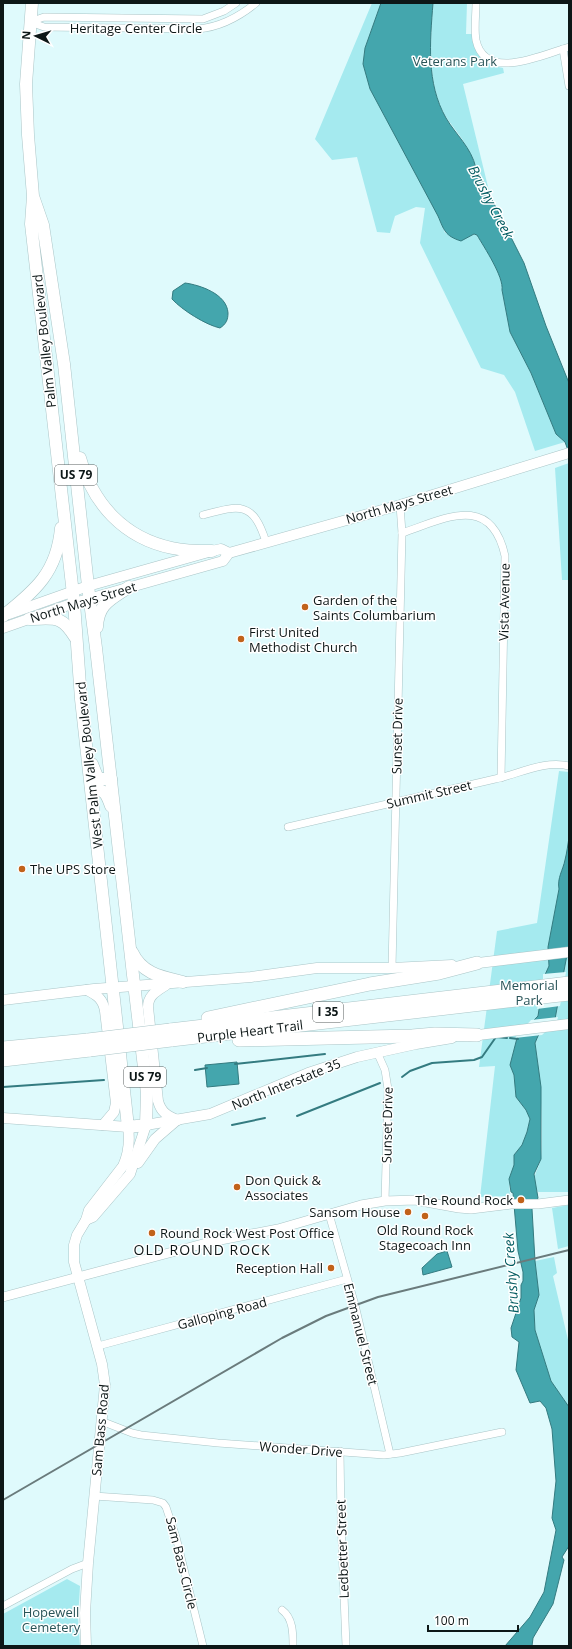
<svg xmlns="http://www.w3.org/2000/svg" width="572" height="1649" font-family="'Open Sans',sans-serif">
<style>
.green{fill:#a5eaef}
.water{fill:#44a6ad;stroke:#347b80}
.pier{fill:#dffafc}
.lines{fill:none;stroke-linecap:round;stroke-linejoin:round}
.stream{stroke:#347b80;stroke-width:2}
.minor-casing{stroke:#aac5c7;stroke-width:8}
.tertiary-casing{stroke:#aac5c7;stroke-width:10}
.secondary-casing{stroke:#aac5c7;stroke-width:11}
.trunk-casing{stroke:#aac5c7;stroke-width:13}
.motorway-casing{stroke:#aac5c7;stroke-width:14}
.minor{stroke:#fff;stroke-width:7}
.tertiary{stroke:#fff;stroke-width:9}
.secondary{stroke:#fff;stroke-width:10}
.trunk{stroke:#fff;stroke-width:12}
.motorway{stroke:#fff;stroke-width:13}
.rail{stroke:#6a7b7c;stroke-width:2}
.motorway-bridge-casing{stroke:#aac5c7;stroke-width:14;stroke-linecap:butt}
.motorway-bridge{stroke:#fff;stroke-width:13}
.poi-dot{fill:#c1621a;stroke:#fff;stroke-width:1.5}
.labels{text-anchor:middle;stroke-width:3;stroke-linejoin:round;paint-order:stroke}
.shield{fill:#fff;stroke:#565d5d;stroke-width:1}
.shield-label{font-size:12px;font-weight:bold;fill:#0d1717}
.street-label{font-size:13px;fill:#0d1717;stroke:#fff}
.park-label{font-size:13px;fill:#295458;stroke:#fff}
.poi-label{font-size:13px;fill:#0d1717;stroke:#fff;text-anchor:start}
.water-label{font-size:14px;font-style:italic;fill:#015b60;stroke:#fff}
.neighbourhood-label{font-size:14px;letter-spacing:1px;fill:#0d1717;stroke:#fff}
</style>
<rect width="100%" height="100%" fill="#dffafc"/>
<g class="green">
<path d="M372 3H381L365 48 363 64 370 89 439 216 445 233 477 235C484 247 504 277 502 290L510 332 531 373 556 434 565 442 535 451 515 392 504 375 481 368 420 243 425 208 416 207 395 216 390 233 377 232 357 157 332 160 315 139Z"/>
<path d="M433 3H467L466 34H473C472 53 485 64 503 68L504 73 463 84 489 191C479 173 472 156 462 139 454 127 444 117 439 103 428 71 431 37 433 3Z"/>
<path d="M569 463V580H562L555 468Z"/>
<path d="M559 771 569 772V1192H538C528 1179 540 1169 541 1157 542 1149 542 1141 542 1133 542 1102 539 1073 535 1043L538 1037 510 1065 514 1075 516 1097 526 1110 530 1119 527 1132 522 1145 514 1155V1166L509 1179 510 1196 480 1197 495 1066 479 1067 497 931 537 923Z"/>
<path d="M569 1205V1246L558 1249 552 1208Z"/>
<path d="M554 1257 557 1273 553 1276 569 1344V1407L551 1381 535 1330 534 1310 539 1295 535 1261Z"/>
<path d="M67 1579 80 1586 78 1618 80 1646H3V1614Z"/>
</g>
<g class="water">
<path d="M381 3H433C430 42 426 83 446 118 456 135 471 147 476 168L524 263 546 326 569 383V453L565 442 556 434 531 373 510 332 502 290C504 277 484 247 477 235L474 234 461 241C445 236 444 230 438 216L370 89 363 64 365 48Z"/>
<path d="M185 283C200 285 227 294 228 313 228 320 226 324 220 328 206 325 182 310 172 299L173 291Z"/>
<path d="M569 837V944L555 1019 538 1036 535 1043 541 1087V1159L534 1174 538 1198 532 1209 535 1261 539 1295 534 1310 535 1330 551 1381 569 1407V1546L562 1557 564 1560 553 1604 533 1638 532 1646H505L530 1617 544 1592 556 1530 552 1518 556 1481 552 1429 546 1408 540 1401 530 1403 516 1370 519 1342 512 1337 511 1328 521 1298V1285L523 1281V1272L518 1251 513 1193 511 1192 509 1179 514 1165V1155L522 1145 527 1132 530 1119 526 1110 516 1097 514 1075 510 1065 517 1038 538 1016 544 977 549 966 548 947 559 889C557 878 563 870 565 860 567 852 568 844 569 837Z"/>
<path d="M237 1062 239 1084 207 1087 205 1065Z"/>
<path d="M447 1251 452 1267 423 1275 422 1268 437 1254Z"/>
</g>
<g class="pier">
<path d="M566 972 560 1006 537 1009 543 986V974Z"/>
<path d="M558 1017 557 1021 542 1035 515 1038 531 1020Z"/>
</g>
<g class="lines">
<g class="stream">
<path d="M510 1038 518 1039"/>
<path d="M235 1064 325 1054"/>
<path d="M195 1070 207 1068"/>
<path d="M402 1077 410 1071 432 1063 474 1060 482 1057 496 1037 507 1038"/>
<path d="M3 1087 104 1080"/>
<path d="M297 1116 380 1083"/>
<path d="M232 1125 265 1118"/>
</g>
<g class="minor-casing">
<g id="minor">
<path d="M476 3C476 15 474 29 476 40 485 83 544 54 569 47"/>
<path d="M30 22 44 27 198 29C220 27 239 17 256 3"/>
<path d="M30 22 44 17 203 19 224 11 236 3"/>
<path d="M563 49 569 86"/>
<path d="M203 515C240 505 253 501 266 542"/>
<path d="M402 533C444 519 491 492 505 556L501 778"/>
<path d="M288 827C357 811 426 795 495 779 519 774 544 760 569 766"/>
<path d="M392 968 402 533 400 505"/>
<path d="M377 1052 385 1070 388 1089 385 1201"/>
<path d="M329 1214 355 1305 390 1454"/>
<path d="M98 1346 347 1279"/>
<path d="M101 1421 132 1433 141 1435 218 1443 384 1455 400 1453 502 1432"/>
<path d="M340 1451 341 1519 346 1646"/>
<path d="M94 1496 153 1500 163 1503 166 1507 176 1537 203 1646"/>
<path d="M3 1606 72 1569 88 1563"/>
<path d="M282 1610C293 1618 293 1633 293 1646"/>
</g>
</g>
<g class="tertiary-casing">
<path id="tertiary" d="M3 1297 210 1242 278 1229 361 1205 385 1201 415 1200 459 1208 471 1209 511 1204H538L569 1200"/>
</g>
<g class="secondary-casing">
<g id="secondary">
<path d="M9 614 88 586 212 551 221 549 229 553"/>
<path d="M3 628 74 603 223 561 229 553 400 505 569 453"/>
<path d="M470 964 569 952"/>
<path d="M166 985C157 991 148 995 148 1007L158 1101C161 1112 167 1116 178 1120"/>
<path d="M87 990C97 995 103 999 105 1011L116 1103 114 1112 103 1125"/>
<path d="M3 1000 94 989 251 977 317 968H392L452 965"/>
<path d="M470 1036 569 1024"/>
<path d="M3 1118 128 1127C130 1141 129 1153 123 1166L89 1210 86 1220 77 1235 74 1245V1262L102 1364 105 1385 88 1563 85 1613 86 1646"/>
<path d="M138 1163 155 1139 177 1120"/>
<path d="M86 1220 93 1217 130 1174 146 1125 210 1114 308 1073 357 1057 416 1044 452 1038"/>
</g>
</g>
<g class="trunk-casing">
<g id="trunk">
<path d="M32 3 26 84 28 135 33 196 31 224 74 603 81 699 128 1127 146 1125 147 1093 133 975 96 648 88 586 64 364 43 225 33 196"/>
<path d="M80 458C93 504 124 538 172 548 185 551 199 551 212 551"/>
<path d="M3 616C36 590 57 572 61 528"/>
<path d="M29 619C54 619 61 614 75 637"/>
<path d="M97 627C98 603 112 599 129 587"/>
<path d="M92 764 98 779H111"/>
<path d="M91 787C105 791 106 792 111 806"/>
<path d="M132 952C142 974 162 977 183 982"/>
</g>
</g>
<g class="motorway-casing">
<g id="motorway">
<path d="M208 1018 370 984 439 973 477 963"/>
<path d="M170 1030 569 983"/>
<path d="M171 1040 569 994"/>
<path d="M239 1040 412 1036 435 1034 477 1035"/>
<path d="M3 1048 88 1040"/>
<path d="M3 1060 90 1050"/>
</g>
</g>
<use href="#minor" class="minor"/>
<use href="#tertiary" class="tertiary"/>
<use href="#secondary" class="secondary"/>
<use href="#trunk" class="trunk"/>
<use href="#motorway" class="motorway"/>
<path class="rail" d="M3 1500 282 1338 326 1316 378 1297 569 1250"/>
<g class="motorway-bridge-casing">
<g id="motorway-bridge">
<path d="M88 1040 170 1030"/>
<path d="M90 1050 171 1040"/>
</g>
</g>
<use href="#motorway-bridge" class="motorway-bridge"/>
</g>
<g class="poi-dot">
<circle cx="305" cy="607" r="4"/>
<circle cx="241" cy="639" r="4"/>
<circle cx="22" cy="869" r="4"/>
<circle cx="237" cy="1187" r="4"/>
<circle cx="521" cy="1200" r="4"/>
<circle cx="408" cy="1212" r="4"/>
<circle cx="425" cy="1216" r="4"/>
<circle cx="152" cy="1233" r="4"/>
<circle cx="331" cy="1268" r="4"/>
</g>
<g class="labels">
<g class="shield">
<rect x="55" y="465" width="42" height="20" rx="3"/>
<rect x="313" y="1002" width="30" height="20" rx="3"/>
<rect x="124" y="1067" width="42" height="20" rx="3"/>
</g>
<g class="shield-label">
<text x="76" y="479">US 79</text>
<text x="328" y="1016">I 35</text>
<text x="145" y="1081">US 79</text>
</g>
<g class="street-label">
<text x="136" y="33">Heritage Center Circle</text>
<text transform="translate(44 341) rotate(-96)" y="5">Palm Valley Boulevard</text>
<text transform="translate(399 504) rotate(-16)" y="5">North Mays Street</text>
<text transform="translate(83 602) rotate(-17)" y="5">North Mays Street</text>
<text transform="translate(504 602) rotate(-89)" y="5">Vista Avenue</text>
<text transform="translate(397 736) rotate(-89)" y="5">Sunset Drive</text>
<text transform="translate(89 765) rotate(-96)" y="5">West Palm Valley Boulevard</text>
<text transform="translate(429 794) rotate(-13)" y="5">Summit Street</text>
<text transform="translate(250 1031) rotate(-7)" y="5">Purple Heart Trail</text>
<text transform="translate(286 1084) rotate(-22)" y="5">North Interstate 35</text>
<text transform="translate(387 1125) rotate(-89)" y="5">Sunset Drive</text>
<text transform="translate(222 1313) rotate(-15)" y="5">Galloping Road</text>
<text transform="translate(361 1334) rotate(76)" y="5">Emmanuel Street</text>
<text transform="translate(100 1430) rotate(-85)" y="5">Sam Bass Road</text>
<text transform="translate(301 1449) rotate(4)" y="5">Wonder Drive</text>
<text transform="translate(342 1549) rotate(-92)" y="5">Ledbetter Street</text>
<text transform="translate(182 1563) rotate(76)" y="5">Sam Bass Circle</text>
</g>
<g class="park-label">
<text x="455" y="66">Veterans Park</text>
<text x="529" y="990">Memorial<tspan x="529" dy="15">Park</tspan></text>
<text x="51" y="1617">Hopewell<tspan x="51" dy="15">Cemetery</tspan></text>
</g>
<g class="poi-label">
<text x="313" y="605">Garden of the<tspan x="313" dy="15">Saints Columbarium</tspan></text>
<text x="249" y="637">First United<tspan x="249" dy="15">Methodist Church</tspan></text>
<text x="30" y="874">The UPS Store</text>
<text x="245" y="1185">Don Quick &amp;<tspan x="245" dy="15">Associates</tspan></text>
<text x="513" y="1205" text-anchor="end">The Round Rock</text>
<text x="400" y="1217" text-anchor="end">Sansom House</text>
<text x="425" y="1235" text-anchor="middle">Old Round Rock<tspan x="425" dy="15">Stagecoach Inn</tspan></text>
<text x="160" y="1238">Round Rock West Post Office</text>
<text x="323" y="1273" text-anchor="end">Reception Hall</text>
</g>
<g class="water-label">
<text transform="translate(491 202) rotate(62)" y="5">Brushy Creek</text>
<text transform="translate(511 1273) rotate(-94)" y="5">Brushy Creek</text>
</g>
<g class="neighbourhood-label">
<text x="202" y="1255">OLD ROUND ROCK</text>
</g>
</g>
<rect width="572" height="1649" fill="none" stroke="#0d1717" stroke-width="8"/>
<g transform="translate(36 36) rotate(275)" stroke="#ffffff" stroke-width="3" paint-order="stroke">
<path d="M0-3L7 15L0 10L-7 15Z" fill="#0d1717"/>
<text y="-6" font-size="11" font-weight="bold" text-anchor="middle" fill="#0d1717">N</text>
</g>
<path d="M428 1625v6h90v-6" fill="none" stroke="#0d1717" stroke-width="2"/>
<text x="434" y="1625" font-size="12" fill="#0d1717" stroke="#ffffff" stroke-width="3" paint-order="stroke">100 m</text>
</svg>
